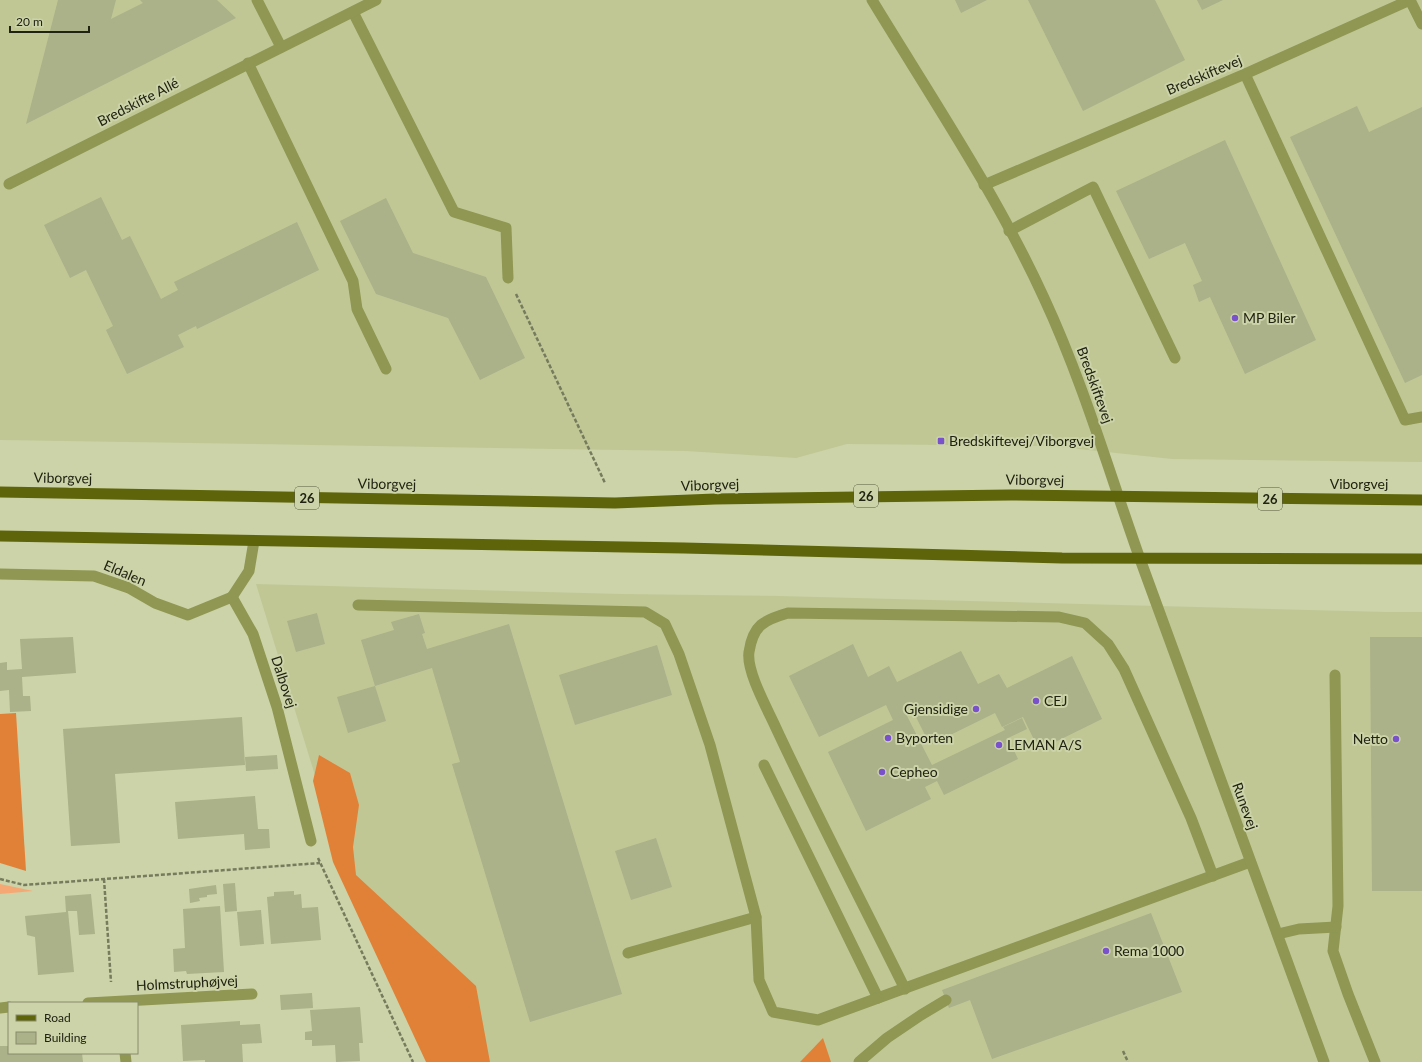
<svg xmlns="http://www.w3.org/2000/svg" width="1422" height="1062" font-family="Lato,sans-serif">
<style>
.built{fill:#c0c795}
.green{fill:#f5a873}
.forest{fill:#e18137}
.building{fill:#abb188}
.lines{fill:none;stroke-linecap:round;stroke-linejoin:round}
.path{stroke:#767b5d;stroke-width:2.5;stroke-dasharray:4 2;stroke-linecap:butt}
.service{stroke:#8f9753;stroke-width:11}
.minor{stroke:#8f9753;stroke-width:11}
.tertiary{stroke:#8f9753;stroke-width:11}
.primary{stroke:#5d6409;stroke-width:11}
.poi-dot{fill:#7951cb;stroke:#ccd3a8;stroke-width:1.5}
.labels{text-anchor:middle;stroke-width:4;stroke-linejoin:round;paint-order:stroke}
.shield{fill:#ccd3a8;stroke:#54573f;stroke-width:1}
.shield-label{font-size:13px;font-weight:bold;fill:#202212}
.street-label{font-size:14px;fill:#202212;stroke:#ccd3a8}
.poi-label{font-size:14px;fill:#202212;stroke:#ccd3a8;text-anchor:start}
</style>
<rect width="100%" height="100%" fill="#ccd3a8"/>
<g class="built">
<path d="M0 0H1422V462L1172 459 1051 446 847 444 796 458 686 451 0 440Z"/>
<path d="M256 584 622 594 779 596 1387 612H1422V1062H439L338 850Z"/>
</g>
<path class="green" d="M0 884 33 891 0 894Z"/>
<g class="forest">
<path d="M16 713 26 871 0 863V714Z"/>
<path d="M319 755 350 773 359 805 353 847 356 875 476 986 490 1062H426L333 862 313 781Z"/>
<path d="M823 1038 831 1062H800Z"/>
</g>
<g class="building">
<path d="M58 0H116L111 19 143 3 140 0H217L236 18 26 124Z"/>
<path d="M955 0H987L961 13Z"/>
<path d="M1028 0H1155L1185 60 1083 111Z"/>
<path d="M1197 0H1223L1202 10Z"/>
<path d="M1357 106 1369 132 1422 107V375L1405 383 1290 137Z"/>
<path d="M1225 140 1316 340 1245 374 1210 297 1199 302 1193 285 1202 281 1185 243 1149 259 1116 191Z"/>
<path d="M101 197 122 240 130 236 161 299 178 290 174 282 297 222 319 270 197 329 196 326 178 335 184 347 127 374 106 330 113 326 86 270 70 278 44 225Z"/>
<path d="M386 198 413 253 486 277 525 358 480 380 448 318 376 294 340 221Z"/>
<path d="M317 613 325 644 296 652 287 621Z"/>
<path d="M419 614 425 633 422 634 427 649 509 624 622 994 530 1022 452 764 460 762 432 668 375 686 361 640 394 630 391 622Z"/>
<path d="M73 637 76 673 22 677 23 696H30L31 711 10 712 9 690 0 691V663L7 662V670L22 669 20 639Z"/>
<path d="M1370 637H1422V891H1372Z"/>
<path d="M853 644 868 677 889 666 897 682 961 651 978 684 999 674 1007 688 1072 656 1102 719 1039 750 1023 717 1002 727 995 713 930 745 913 711 906 714 932 765 1005 730 1003 727 1022 718 1027 729 1008 738 1018 759 944 795 937 781 925 787 931 799 866 831 828 752 893 720 886 705 819 737 789 676Z"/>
<path d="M657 645 672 695 575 725 559 675Z"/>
<path d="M375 686 386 721 348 733 337 697Z"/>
<path d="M242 717 245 765 115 774 120 843 71 846 63 729Z"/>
<path d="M277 755 278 769 246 771 245 757Z"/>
<path d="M255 796 258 829H269L270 848 245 850 244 834 178 839 175 802Z"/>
<path d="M656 838 672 887 631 900 615 851Z"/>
<path d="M235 883 237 911 225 912 223 884Z"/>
<path d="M216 885 217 894 207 895V897L199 898 200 901 190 903 189 889Z"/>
<path d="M294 891V895L301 894 302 908 318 907 321 940 271 944 267 897 274 896V892Z"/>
<path d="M91 894 95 934 79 935 77 911H68L74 972 38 975 35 937 27 935 25 916 66 912 65 896Z"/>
<path d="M220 906 224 972 187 974 186 971 174 972 173 949 185 948 183 909Z"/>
<path d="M261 910 264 944 240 946 237 912Z"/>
<path d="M1151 913 1182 992 992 1059 970 1000 949 1008 942 990Z"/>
<path d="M312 993 313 1008 281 1010 280 995Z"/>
<path d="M360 1007 363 1043H359L360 1061 336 1062 335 1045 312 1046V1040H305V1032L312 1031 310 1010Z"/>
<path d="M240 1021V1025L260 1024 262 1043 242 1044 243 1062H205V1060L183 1061 181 1025Z"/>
<path d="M0 1046H9V1053H82L83 1062H0Z"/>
</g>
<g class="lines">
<g class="path">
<path d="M516 294 605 483"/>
<path d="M318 858 413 1062"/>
<path d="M0 879 24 885 320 863"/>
<path d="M104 879 111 982"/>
<path d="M1123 1051 1128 1062"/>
</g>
<g class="service">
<path d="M353 12 454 212 506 228 508 278"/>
<path d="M248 63 353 281 357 309 386 369"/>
<path d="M1245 74 1405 420 1422 417"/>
<path d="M984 185 1245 74 1410 0 1422 24"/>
<path d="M1009 231 1093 187 1175 358"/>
<path d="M358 605 645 612 665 624 679 654 710 745 756 917 628 953"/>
<path d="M1335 675 1338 906 1333 951 1348 994 1375 1062"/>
<path d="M764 765 878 998 1250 862"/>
<path d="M756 917 759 980 773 1012 818 1020 878 998"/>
<path d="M1278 934 1299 929 1336 927"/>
<path d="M905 989C862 902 817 816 776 728 768 710 746 671 749 652 753 625 764 620 788 613L1059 617 1085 623 1108 644 1124 669 1191 818 1213 876"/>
<path d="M859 1062 887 1038 921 1015 946 1000"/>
</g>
<g class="minor">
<path d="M257 0 281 47"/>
<path d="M9 184 376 0"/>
<path d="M1140 559 1324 1062"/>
<path d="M0 574 94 576 129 588 155 603 188 615 232 597"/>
<path d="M232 597 253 634 277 707 311 841"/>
<path d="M232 597 249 571 254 541"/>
<path d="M88 1003 252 994"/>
<path d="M0 1008 9 1007"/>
<path d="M125 1053 126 1062"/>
</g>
<path class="tertiary" d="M872 0C931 97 997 195 1044 298 1083 382 1109 472 1140 559"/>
<g class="primary">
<path d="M0 492 615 503 715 499 1010 495 1422 500"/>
<path d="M0 536 684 548 1062 558 1422 559"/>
</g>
</g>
<g class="poi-dot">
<circle cx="1235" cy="318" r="4"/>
<rect x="937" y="437" width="8" height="8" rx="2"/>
<circle cx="1036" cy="701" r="4"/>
<circle cx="976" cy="709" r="4"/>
<circle cx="888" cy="738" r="4"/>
<circle cx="1396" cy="739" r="4"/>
<circle cx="999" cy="745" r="4"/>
<circle cx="882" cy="772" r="4"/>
<circle cx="1106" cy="951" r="4"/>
</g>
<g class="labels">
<g class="shield">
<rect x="854" y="485" width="24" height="22" rx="3"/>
<rect x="295" y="487" width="24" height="22" rx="3"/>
<rect x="1258" y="488" width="24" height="22" rx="3"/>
</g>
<g class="shield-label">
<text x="866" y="501">26</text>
<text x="307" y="503">26</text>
<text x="1270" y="504">26</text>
</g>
<g class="street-label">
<text transform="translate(1204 75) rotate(-23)" y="5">Bredskiftevej</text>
<text transform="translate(138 102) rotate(-27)" y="5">Bredskifte Allé</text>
<text transform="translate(1095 385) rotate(70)" y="5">Bredskiftevej</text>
<text transform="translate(63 478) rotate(1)" y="5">Viborgvej</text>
<text transform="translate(1035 480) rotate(1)" y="5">Viborgvej</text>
<text transform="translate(387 484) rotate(1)" y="5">Viborgvej</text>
<text x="1359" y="489">Viborgvej</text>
<text transform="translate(710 485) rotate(-2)" y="5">Viborgvej</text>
<text transform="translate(125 573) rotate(23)" y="5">Eldalen</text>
<text transform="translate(284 682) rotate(72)" y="5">Dalbovej</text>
<text transform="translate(1245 806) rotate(70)" y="5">Runevej</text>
<text transform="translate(187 983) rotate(-3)" y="5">Holmstruphøjvej</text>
</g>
<g class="poi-label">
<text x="1243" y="323">MP Biler</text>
<text x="949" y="446">Bredskiftevej/Viborgvej</text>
<text x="1044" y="706">CEJ</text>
<text x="968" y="714" text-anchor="end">Gjensidige</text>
<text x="896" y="743">Byporten</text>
<text x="1388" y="744" text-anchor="end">Netto</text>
<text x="1007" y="750">LEMAN A/S</text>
<text x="890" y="777">Cepheo</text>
<text x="1114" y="956">Rema 1000</text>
</g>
</g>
<rect x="8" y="1002" width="130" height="52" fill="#ccd3a8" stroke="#878c6c"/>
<rect x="16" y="1015" width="20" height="6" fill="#5d6409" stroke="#878c6c"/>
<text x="44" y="1022" font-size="12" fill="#202212">Road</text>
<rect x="16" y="1032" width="20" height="12" fill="#abb188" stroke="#878c6c"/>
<text x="44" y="1042" font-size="12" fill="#202212">Building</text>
<path d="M10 26v6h79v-6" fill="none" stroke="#202212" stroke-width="2"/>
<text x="16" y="26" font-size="12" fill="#202212" stroke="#ccd3a8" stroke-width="3" paint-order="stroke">20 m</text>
</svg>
